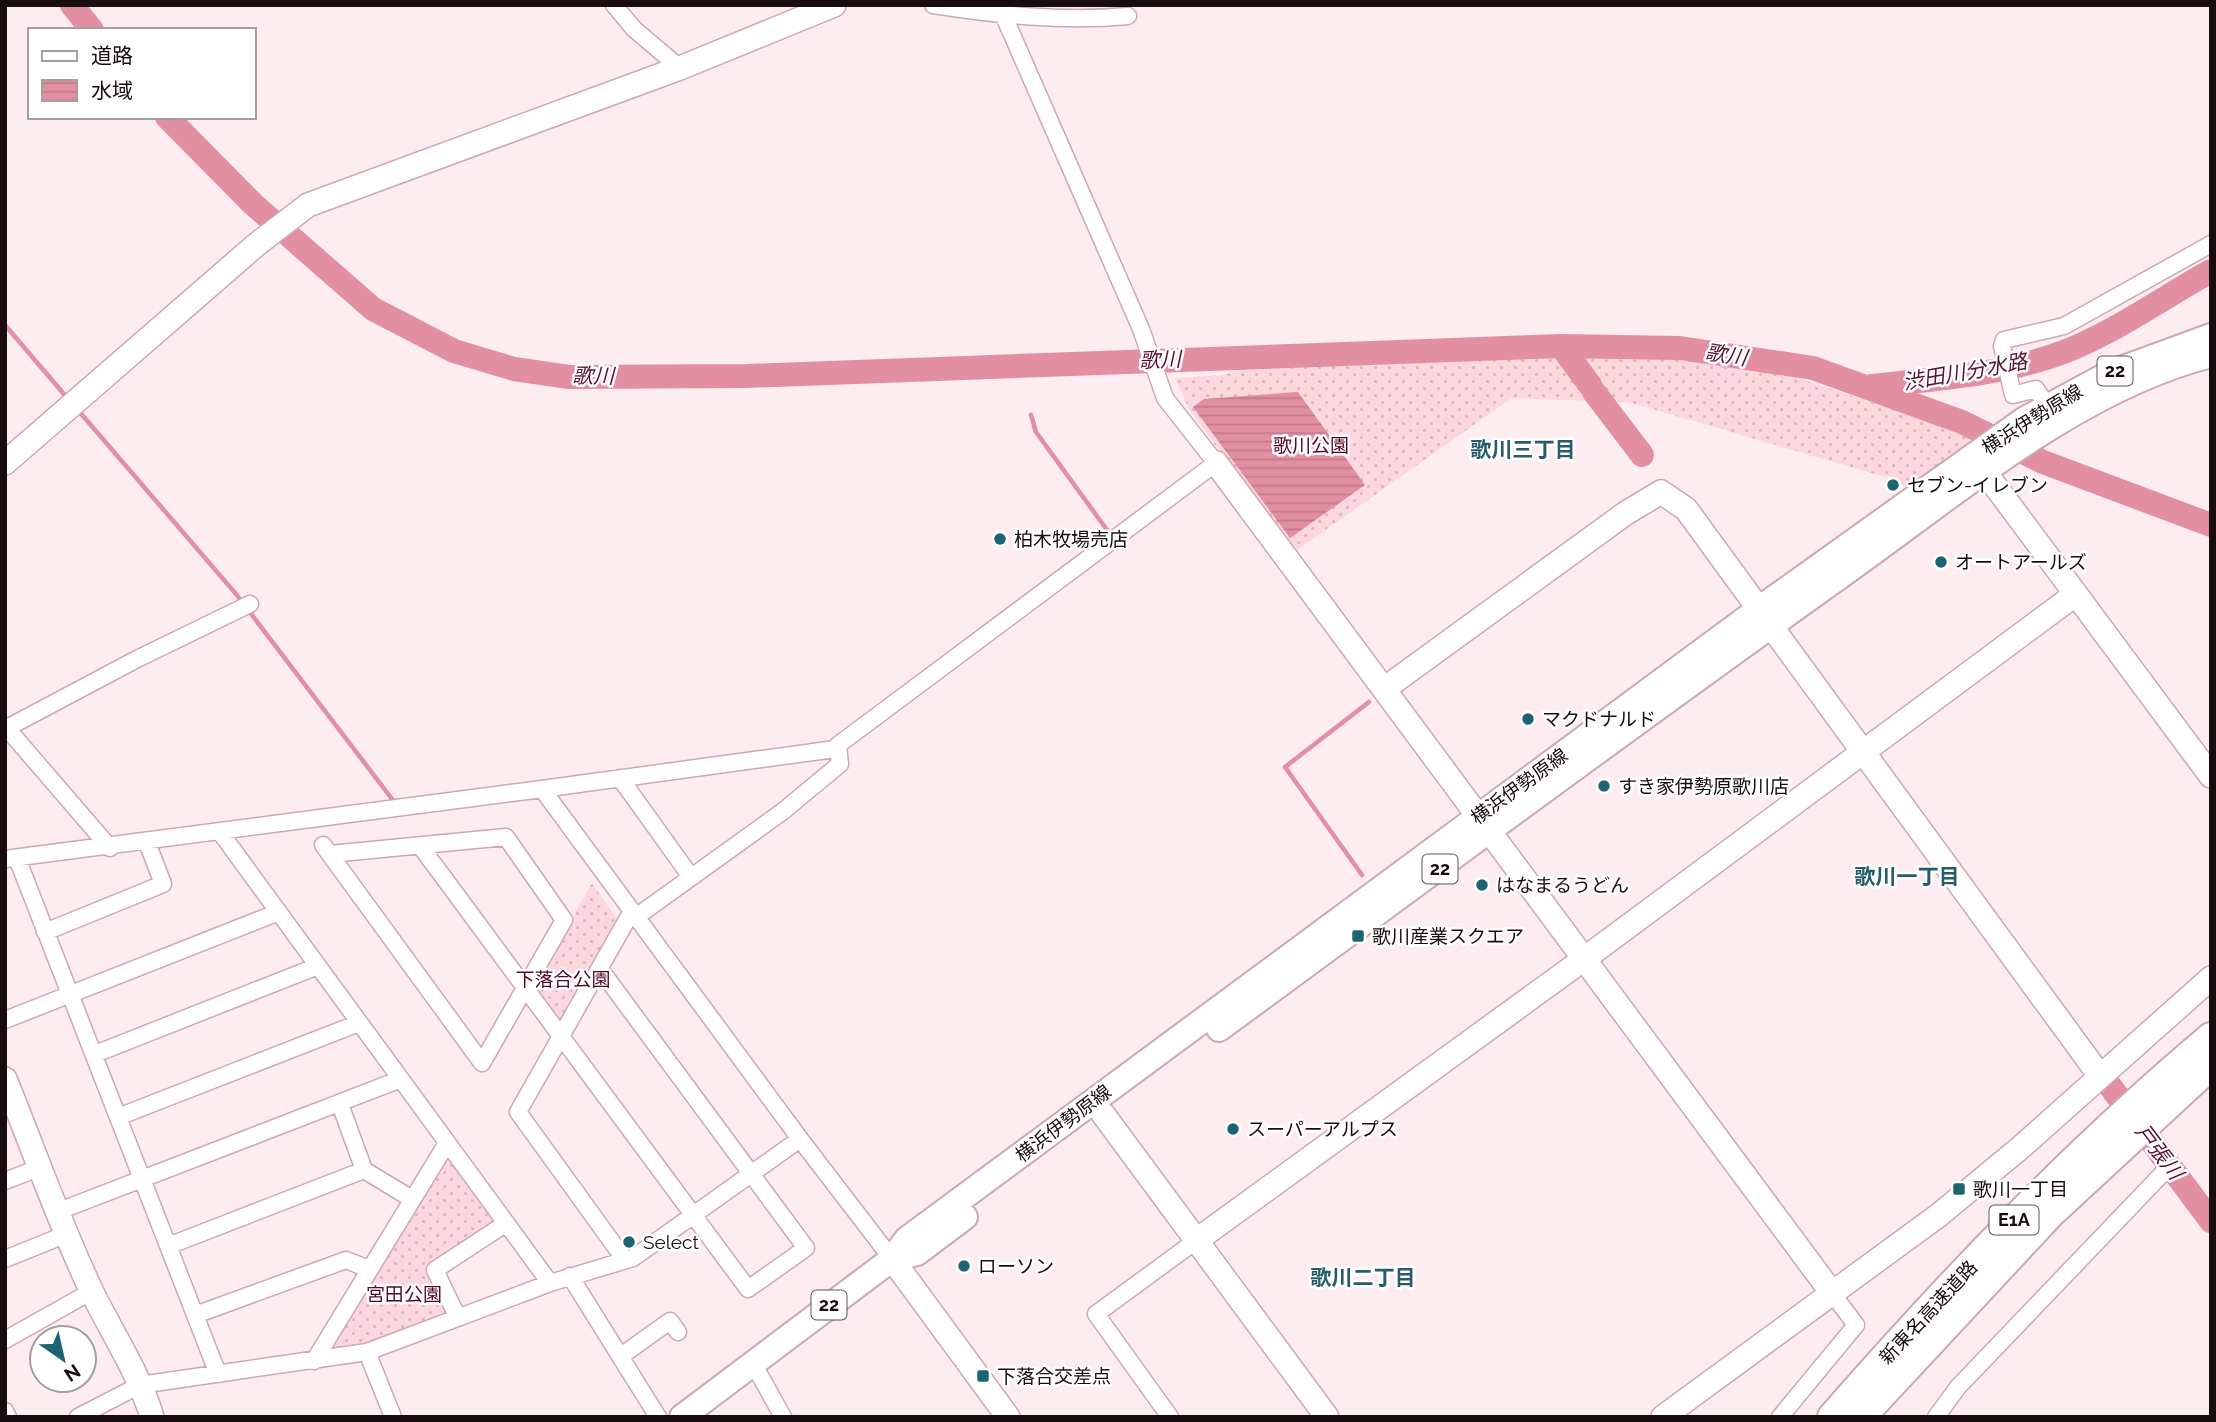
<svg xmlns="http://www.w3.org/2000/svg" width="2216" height="1422" viewBox="0 0 2216 1422" font-family="Raleway,'Noto Sans JP',sans-serif">
  <style>
    .grass { fill: url(#grass-dots) }
    .water { fill: url(#water-rules) }
    .lines { fill: none; stroke-linecap: round; stroke-linejoin: round }
    .stream { stroke: #e28fa2; stroke-width: 4.5 }
    .river { stroke: #e28fa2; stroke-width: 24 }
    .street-casing { stroke: #cda8af; stroke-width: 19 }
    .secondary-casing { stroke: #cda8af; stroke-width: 26 }
    .primary-casing { stroke: #cda8af; stroke-width: 28 }
    .highway-casing { stroke: #cda8af; stroke-width: 32 }
    .street { stroke: #fff; stroke-width: 16 }
    .secondary { stroke: #fff; stroke-width: 23 }
    .primary { stroke: #fff; stroke-width: 24 }
    .highway { stroke: #fff; stroke-width: 28 }
    .poi-dot { fill: #1d6473; stroke: #fff; stroke-width: 2.5 }
    .labels { text-anchor: middle; stroke-width: 5; stroke-linejoin: round; paint-order: stroke }
    .shield { fill: #fff; stroke: #5d5556; stroke-width: 2 }
    .shield-label { font-size: 18px; font-weight: bold; fill: #180c0e }
    .street-label { font-size: 19px; fill: #180c0e; stroke: #fff }
    .park-label { font-size: 19px; fill: #510623; stroke: #fff }
    .poi-label { font-size: 19px; fill: #180c0e; stroke: #fff; text-anchor: start }
    .water-label { font-size: 21px; font-style: italic; fill: #5c122c; stroke: #fff }
    .neighbourhood-label { font-size: 21px; font-weight: bold; fill: #275d69; stroke: #fff }
  </style>
  <defs>
    <pattern id="grass-dots" width="8" height="8" patternUnits="userSpaceOnUse" patternTransform="scale(1.75)"><rect width="8" height="8" fill="#fcd7de"/><path d="M2 2h.1M6 6h.1" fill="none" stroke="#d7b7bd" stroke-width="1.8" stroke-linecap="round"/></pattern>
    <pattern id="water-rules" width="6" height="5" patternUnits="userSpaceOnUse" patternTransform="scale(1.75)"><rect width="6" height="5" fill="#e28fa2"/><path d="M0 2.5h6" fill="none" stroke="#c17a8a"/></pattern>
  </defs>
  <rect width="100%" height="100%" fill="#fdedf0"/>
  <!-- grass -->
  <path class="grass" d="M1569,353L1678,354L1745,361L1976,436L1975,440L1910,489L1892,479L1628,402L1512,398L1293,553L1189,409L1175,378L1225,375L1232,371Z
    M592,883L619,922L562,1028L531,989Z
    M443,1157L452,1158L499,1221L432,1269L452,1315L368,1347L337,1353L332,1346Z"/>
  <!-- water -->
  <path class="water" d="M1298,392L1365,485L1290,538L1193,407L1204,399Z"/>
  <g class="lines">
    <!-- stream -->
    <path class="stream" d="M5,325L69,400
      M77,409L236,594L395,803
      M1031,415L1036,432L1107,530
      M1362,875L1285,767L1369,702"/>
    <!-- river -->
    <path class="river" d="M72,5L92,30
      M167,117L253,204L373,309L454,351L514,369L569,377L746,376L1561,346L1680,348L1813,368L1962,422L2043,462L2211,525
      M1561,346L1590,385
      M1872,386C1935,379 2001,375 2061,353C2114,333 2162,298 2211,271
      M1594,392L1642,455
      M2107,1082L2211,1221"/>
    <!-- street casing -->
    <g class="street-casing">
      <path id="street" d="M614,5L634,29L680,68
        M933,5C998,15 1063,22 1128,16
        M2047,406L2036,389L2013,395L2002,346L2004,340L2064,326L2211,244
        M5,726L110,848
        M5,729L137,659L250,604
        M620,778L691,877
        M542,789L835,749L838,745
        M220,832L550,1283
        M323,845L482,1063L564,920L506,837L330,854
        M421,847L748,1289L806,1248L600,969
        M17,858L218,1374
        M5,859L542,789L800,1139L892,1259
        M636,917L782,812L840,764L838,745L1216,463L1165,398L1141,329L999,5
        M45,932L163,884L147,842
        M5,1020L279,912
        M95,1054L318,966
        M340,1104L364,1170L412,1199
        M118,1117L359,1023
        M5,1181L41,1167
        M59,1211L401,1079
        M168,1246L364,1170
        M5,1259L67,1234
        M625,1260L518,1112L632,911
        M570,1276L658,1417
        M195,1315L346,1260L369,1269
        M458,1318L435,1270L505,1224
        M5,1340L92,1291
        M367,1352L393,1417
        M621,1356L670,1321L678,1332
        M314,1361L447,1143
        M753,1363L783,1417
        M5,1411L8,1417
        M78,1417L140,1385L367,1352L550,1283L633,1258L800,1139
        M1170,1417L1096,1314L1197,1240
        M1780,1417L1856,1325L1832,1293
        M1936,1417L1958,1387L2163,1173"/>
    </g>
    <!-- secondary casing -->
    <g class="secondary-casing">
      <path id="secondary" d="M1973,456L2211,776
        M5,463L256,245L308,205L680,68L834,5
        M1216,463L1832,1293
        M1771,626L2100,1076
        M1384,689L1626,513L1661,492L1686,509L1759,609
        M5,1079C34,1150 59,1223 92,1292C112,1333 139,1373 152,1417
        M1103,1114L1327,1417
        M1197,1240L1584,959L2076,594
        M892,1259L1008,1417
        M1663,1417L1939,1215L2020,1148L2211,978"/>
    </g>
    <!-- primary casing -->
    <g class="primary-casing">
      <path id="primary" d="M1219,1029C1425,878 1631,725 1839,577C1951,498 2078,388 2211,355
        M892,1259L917,1253L965,1217
        M682,1417L892,1259L907,1239L1759,609L2025,419L2110,373L2211,336"/>
    </g>
    <!-- highway casing -->
    <g class="highway-casing">
      <path id="highway" d="M1832,1417C1950,1282 2074,1152 2211,1037
        M1861,1417L2050,1214L2211,1065"/>
    </g>
    <!-- street -->
    <use href="#street" class="street"/>
    <!-- secondary -->
    <use href="#secondary" class="secondary"/>
    <!-- primary -->
    <use href="#primary" class="primary"/>
    <!-- highway -->
    <use href="#highway" class="highway"/>
  </g>
  <!-- markers -->
  <g class="poi-dot">
    <circle cx="1893" cy="485" r="7"/>
    <circle cx="1000" cy="539" r="7"/>
    <circle cx="1941" cy="562" r="7"/>
    <circle cx="1528" cy="719" r="7"/>
    <circle cx="1604" cy="786" r="7"/>
    <circle cx="1482" cy="885" r="7"/>
    <rect x="1351" y="929" width="14" height="14" rx="3.5"/>
    <circle cx="1233" cy="1129" r="7"/>
    <rect x="1952" y="1182" width="14" height="14" rx="3.5"/>
    <circle cx="629" cy="1242" r="7"/>
    <circle cx="964" cy="1266" r="7"/>
    <rect x="976" y="1369" width="14" height="14" rx="3.5"/>
  </g>
  <g class="labels">
    <!-- shield labels -->
    <g class="shield">
      <rect x="2097.5" y="356.5" width="35" height="29" rx="5"/>
      <rect x="1422.5" y="854.5" width="35" height="29" rx="5"/>
      <rect x="1989.5" y="1205.5" width="49" height="29" rx="5"/>
      <rect x="811.5" y="1290.5" width="35" height="29" rx="5"/>
    </g>
    <g class="shield-label">
      <text x="2115" y="377">22</text>
      <text x="1440" y="875">22</text>
      <text x="2014" y="1226">E1A</text>
      <text x="829" y="1311">22</text>
    </g>
    <!-- street labels -->
    <g class="street-label">
      <text transform="translate(2032 419) rotate(-32)" y="7">横浜伊勢原線</text>
      <text transform="translate(1519 786) rotate(-36)" y="7">横浜伊勢原線</text>
      <text transform="translate(1063 1123) rotate(-37)" y="7">横浜伊勢原線</text>
      <text transform="translate(1928 1312) rotate(-47)" y="7">新東名高速道路</text>
    </g>
    <!-- park labels -->
    <g class="park-label">
      <text x="1311" y="452">歌川公園</text>
      <text x="563" y="986">下落合公園</text>
      <text x="404" y="1301">宮田公園</text>
    </g>
    <!-- poi labels -->
    <g class="poi-label">
      <text x="1907" y="492">セブン-イレブン</text>
      <text x="1014" y="546">柏木牧場売店</text>
      <text x="1955" y="569">オートアールズ</text>
      <text x="1542" y="726">マクドナルド</text>
      <text x="1618" y="793">すき家伊勢原歌川店</text>
      <text x="1496" y="892">はなまるうどん</text>
      <text x="1372" y="943">歌川産業スクエア</text>
      <text x="1247" y="1136">スーパーアルプス</text>
      <text x="1973" y="1196">歌川一丁目</text>
      <text x="643" y="1249">Select</text>
      <text x="978" y="1273">ローソン</text>
      <text x="997" y="1383">下落合交差点</text>
    </g>
    <!-- water labels -->
    <g class="water-label">
      <text transform="translate(1726 355) rotate(9)" y="7">歌川</text>
      <text transform="translate(1160 360) rotate(-2)" y="7">歌川</text>
      <text transform="translate(1965 372) rotate(-10)" y="7">渋田川分水路</text>
      <text transform="translate(593 376) rotate(1)" y="7">歌川</text>
      <text transform="translate(2159 1152) rotate(53)" y="7">戸張川</text>
    </g>
    <!-- neighbourhood labels -->
    <g class="neighbourhood-label">
      <text x="1523" y="457">歌川三丁目</text>
      <text x="1907" y="884">歌川一丁目</text>
      <text x="1363" y="1285">歌川二丁目</text>
    </g>
  </g>
  <!-- border -->
  <rect width="2216" height="1422" fill="none" stroke="#180c0e" stroke-width="14"/>
  <!-- legend -->
  <rect x="28" y="28" width="228" height="91" fill="#ffffff" stroke="#a39e9f" stroke-width="2"/>
  <rect x="42" y="51" width="35" height="10" fill="#ffffff" stroke="#a39e9f" stroke-width="2"/>
  <text x="91" y="63" font-size="21" fill="#180c0e">道路</text>
  <rect x="42" y="80" width="35" height="21" fill="url(#water-rules)" stroke="#a39e9f" stroke-width="2"/>
  <text x="91" y="98" font-size="21" fill="#180c0e">水域</text>
  <!-- north arrow -->
  <g transform="translate(63 1359) rotate(146)"><circle r="33" fill="#ffffff" stroke="#a39e9f" stroke-width="2"/>
  <path d="M0-5L12 26L0 18L-12 26Z" fill="#1d6473"/>
  <text y="-10" font-size="19" font-weight="bold" text-anchor="middle" fill="#180c0e">N</text>
  </g>
</svg>
